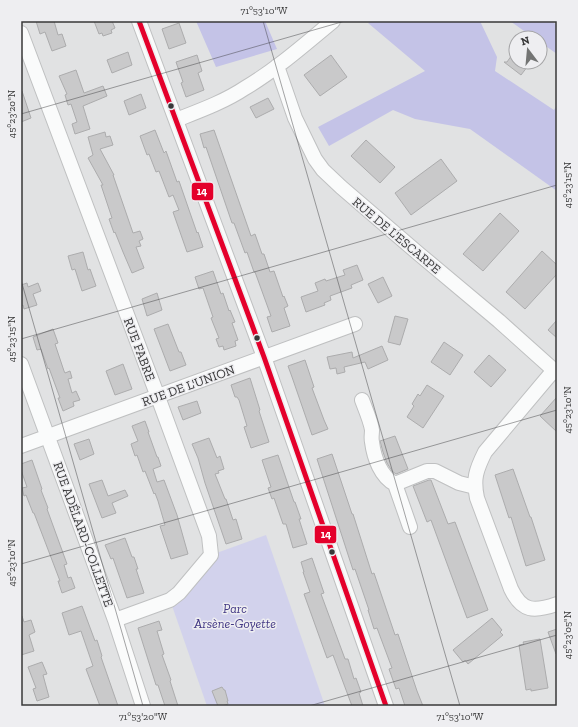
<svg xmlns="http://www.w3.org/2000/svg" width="578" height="727" viewBox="0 0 578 727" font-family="'Zilla Slab',serif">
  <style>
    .green { fill: #d2d2ec }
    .forest { fill: #c4c3e7 }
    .building { fill: #c9c9ca; stroke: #acacad }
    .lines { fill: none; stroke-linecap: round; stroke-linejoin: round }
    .minor-casing { stroke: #bfc0c1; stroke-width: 16 }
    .minor { stroke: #fafbfb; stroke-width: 14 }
    .bus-1-casing { stroke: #eeeef1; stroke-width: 8 }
    .bus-1 { stroke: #e4002b; stroke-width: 5 }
    .ticks { fill: none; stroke: #383839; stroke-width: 1; stroke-opacity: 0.45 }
    .bus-dot { fill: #383839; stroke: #eeeef1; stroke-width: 1.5 }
    .labels { text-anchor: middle; stroke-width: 3; stroke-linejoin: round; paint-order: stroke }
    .street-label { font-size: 13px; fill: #383839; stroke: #eeeef1 }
    .park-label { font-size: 13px; font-style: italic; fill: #433985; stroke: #eeeef1 }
    .line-badge { stroke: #eeeef1; stroke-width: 1.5 }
    .badge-label { font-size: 11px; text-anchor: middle; font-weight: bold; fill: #fff }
    .neatline { fill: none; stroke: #383839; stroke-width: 1.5 }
    .ticks-label { font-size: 10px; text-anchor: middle; fill: #383839 }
  </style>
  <rect width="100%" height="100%" fill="#e1e2e3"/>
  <!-- green -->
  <path class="green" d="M266,535L325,706H207L170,600L211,555Z"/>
  <!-- forest -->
  <path class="forest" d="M196,21H265L277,49L216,67Z
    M372,21H480L497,57L495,71L554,110L557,105V191L470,129L415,119L393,110L329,146L318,127L425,71L368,23Z
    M510,21H551L557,25V54L540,42V38H534Z"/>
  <!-- building -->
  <path class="building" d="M36,21H54L58,35L62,34L66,46L52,51L45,32L40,34Z
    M94,21H112L115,28L111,30L112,33L103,36L102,33L99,34Z
    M179,23L186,43L169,49L162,29Z
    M516,49V62H531L521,75L504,62H507Z
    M128,52L132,65L112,73L107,60Z
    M197,55L202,71L198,73L204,90L186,97L181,83L183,82L176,62Z
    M331,55L347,77L320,96L304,75Z
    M76,70L84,93L103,86L107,96L83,106L90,129L75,134L72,124L77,122L71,104L68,105L65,95L67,94L59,76Z
    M21,91H22L31,118L21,122Z
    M141,94L146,108L129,115L124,101Z
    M268,98L274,109L256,118L250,107Z
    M155,130L164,153L166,151L177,182L179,181L197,233L198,232L203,247L187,252L173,212L179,210L173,195L169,197L159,171L156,172L149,154L147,155L140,136Z
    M214,130L251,236L255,234L262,254H264L270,272L274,271L283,297L284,296L288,306L284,308L290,326L272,332L267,317L271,316L255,272H254L247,252L245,253L234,223H232L206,147L204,148L200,134Z
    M105,132L106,137L110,136L113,145L100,149L114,175H113L133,233L140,231L143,239L139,241L141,246L136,247L144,268L132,273L123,252L115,232L114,233L109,219L112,218L101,185H103L88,158L93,155L88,137Z
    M366,140L395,167L380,183L351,156Z
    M441,159L457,181L411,215L395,193Z
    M500,213L519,231L483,271L463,254Z
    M542,251L557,265V274L525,309L506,292Z
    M83,252L88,270L90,269L96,286L82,291L75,269L72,270L68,256Z
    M357,265L363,280L351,285L352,288L330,296L331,300L324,303L325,305L306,312L301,297L318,291L315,283L325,279L326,281L345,275L343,270Z
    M213,271L221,294L223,293L229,311L230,310L235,322L232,323L238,340L235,341L236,346L224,350L223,346L219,347L216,339L219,338L211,318L213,317L203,288L199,289L195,277Z
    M383,277L392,296L378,303L368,284Z
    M27,283L28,287L38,283L41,291L33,294L37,305L24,309L23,305L21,306V285Z
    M157,293L162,310L147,316L142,299Z
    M395,316L408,319L400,345L388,342Z
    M557,320V338L548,330Z
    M168,324L179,352H181L186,365L170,371L154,329Z
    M53,329L58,343L55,344L64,371L65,373L70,371L72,378L68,379L72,393L76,391L80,400L73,402L74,406L63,411L58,398H60L49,368L48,369L41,349L37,350L33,337Z
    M444,342L463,355L450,375L431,362Z
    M382,346L388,360L368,369L365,362L344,367L345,372L337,374L336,368L330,369L327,357L352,352L353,358Z
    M489,355L506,370L491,387L474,372Z
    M305,360L314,387L312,388L324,420L328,429L312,435L292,377L288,366Z
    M123,364L132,389L115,395L106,371Z
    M250,378L260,410L259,411L269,442L251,448L244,427L247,426L239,400L237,397H235L231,385Z
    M427,385L444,396L423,428L407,417L414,406L412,404L418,394L420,396Z
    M557,397V432L540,416Z
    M197,401L201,413L183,420L178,407Z
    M145,421L149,432H148L157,457H158L161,466L153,469L157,482L164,480L177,515L188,554L171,559L160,526L165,525L158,501L155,493L154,494L145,471L143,472L137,455L135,456L131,444L138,441L132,426Z
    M395,436L408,469L396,474L392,471L387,463L383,452L380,441Z
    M209,438L217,458L220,456L224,469L218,471L219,473L215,474L225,499H226L233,520L236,519L242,539L226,544L205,483L198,458L192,444Z
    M89,439L94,454L80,460L74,444Z
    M332,454L352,514H353L372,574L374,573L395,635L398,634L417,691L423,706H405L399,688L396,689L389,669L392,668L377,628L374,629L368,610H369L355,569L353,570L317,459Z
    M278,455L294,502H295L301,519H299L307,544L293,548L286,524H283L274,498L272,499L268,488L271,487L262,460Z
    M32,460L42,489L41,490L48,508L47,509L67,564L64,565L68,578L71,577L75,588L62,593L58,581H60L44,539L34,513H33L26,495L24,496L22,488L27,487L21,470V464Z
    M513,469L530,517H531L545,560L526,566L511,517L509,518L495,475Z
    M102,480L108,496L125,490L128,496L112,503L116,513L102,518L89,484Z
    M429,480H431L448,524L455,522L488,610L467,618L431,520L427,522L413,486Z
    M125,538L132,557H134L138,569H136L144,593L127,598L113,558L111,559L105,545Z
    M312,558L324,593L321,594L345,659H348L354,679L356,678L361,692L359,693L363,706H352L333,655L327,658L304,594L310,592L303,572H304L301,562Z
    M82,606L95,641L97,640L102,656L101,657L118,706H100L86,669L93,666L81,631L69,635L62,613Z
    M21,616H22L24,622L31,620L35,632L29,635L34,651L21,655Z
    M492,618L502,630L500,632L503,635L468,664L465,660L463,662L453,650Z
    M159,621L162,630L157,631L164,654L162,655L171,680L170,681L178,706H165L158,685H156L138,628Z
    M557,629V654H556L548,632Z
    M540,639L548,688L531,691V689L526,690L519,645L524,644L523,642Z
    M42,662L47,674L43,675L49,697L37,701L33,689L36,688L28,667Z
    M222,687L224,690H225L228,701H227L228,704L222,706H218L212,691Z"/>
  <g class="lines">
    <!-- minor casing -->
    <g class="minor-casing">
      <path id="minor" d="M139,21L264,357L386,706
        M21,33L158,397L209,536L211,555L179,593L170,600L115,620
        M277,66L295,118L315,159L323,170L341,187L419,254L499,321L557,373
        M176,120C199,111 224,102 245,88C277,69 305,44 333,21
        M21,364L115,620L143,706
        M554,370L485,452C476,470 473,479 477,498L511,589C522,612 534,612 557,604
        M362,400C365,408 371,422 372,430C372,434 371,438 372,442C374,458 381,477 395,484
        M21,446L355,324
        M410,527L395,484L427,471H435L459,483L475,487"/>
    </g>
    <!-- minor -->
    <use href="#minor" class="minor"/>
    <!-- bus-1 casing -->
    <g class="bus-1-casing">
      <path id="bus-1" d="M139,21L264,357L386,706"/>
    </g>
    <!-- bus-1 -->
    <use href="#bus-1" class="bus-1"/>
  </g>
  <!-- ticks -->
  <path class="ticks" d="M263,21L460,706M21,114L345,21M21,280L143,706M21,339L557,185M21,564L557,410M309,706L557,635"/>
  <!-- markers -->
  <g class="bus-dot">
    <circle cx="171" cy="106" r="3.5"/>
    <circle cx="257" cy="338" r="3.5"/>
    <circle cx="332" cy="552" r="3.5"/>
  </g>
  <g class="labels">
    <!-- street labels -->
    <g class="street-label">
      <text transform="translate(397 235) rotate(40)" y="5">RUE DE L'ESCARPE</text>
      <text transform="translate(140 349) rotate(69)" y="5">RUE FABRE</text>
      <text transform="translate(188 385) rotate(-20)" y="5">RUE DE L'UNION</text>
      <text transform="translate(84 534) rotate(70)" y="5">RUE ADÉLARD-COLLETTE</text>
    </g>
    <!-- park labels -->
    <g class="park-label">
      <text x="235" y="613">Parc<tspan x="235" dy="15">Arsène-Goyette</tspan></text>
    </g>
  </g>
  <g class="line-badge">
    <rect x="191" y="182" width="23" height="19" rx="4" fill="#e4002b"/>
    <rect x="314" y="525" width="23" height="19" rx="4" fill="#e4002b"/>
  </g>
  <g class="badge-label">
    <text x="202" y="195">14</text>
    <text x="326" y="538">14</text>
  </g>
  <!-- border -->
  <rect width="578" height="727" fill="none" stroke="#eeeef1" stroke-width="44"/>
  <!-- north arrow -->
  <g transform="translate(528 50) rotate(344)"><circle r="19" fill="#eeeef1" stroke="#a5a5a7"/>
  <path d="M0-3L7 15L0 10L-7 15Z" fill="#737474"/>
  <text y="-6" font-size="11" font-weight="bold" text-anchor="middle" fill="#383839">N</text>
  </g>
  <rect x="22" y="22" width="534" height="683" class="neatline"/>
  <g class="ticks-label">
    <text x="264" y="14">71°53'10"W</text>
    <text transform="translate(11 114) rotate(-90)" y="4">45°23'20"N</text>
    <text transform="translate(567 185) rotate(-90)" y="4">45°23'15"N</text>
    <text transform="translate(11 339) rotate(-90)" y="4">45°23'15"N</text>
    <text transform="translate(567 410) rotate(-90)" y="4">45°23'10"N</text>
    <text transform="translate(11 563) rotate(-90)" y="4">45°23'10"N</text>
    <text transform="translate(567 635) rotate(-90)" y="4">45°23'05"N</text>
    <text x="143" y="720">71°53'20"W</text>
    <text x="460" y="720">71°53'10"W</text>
  </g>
</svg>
